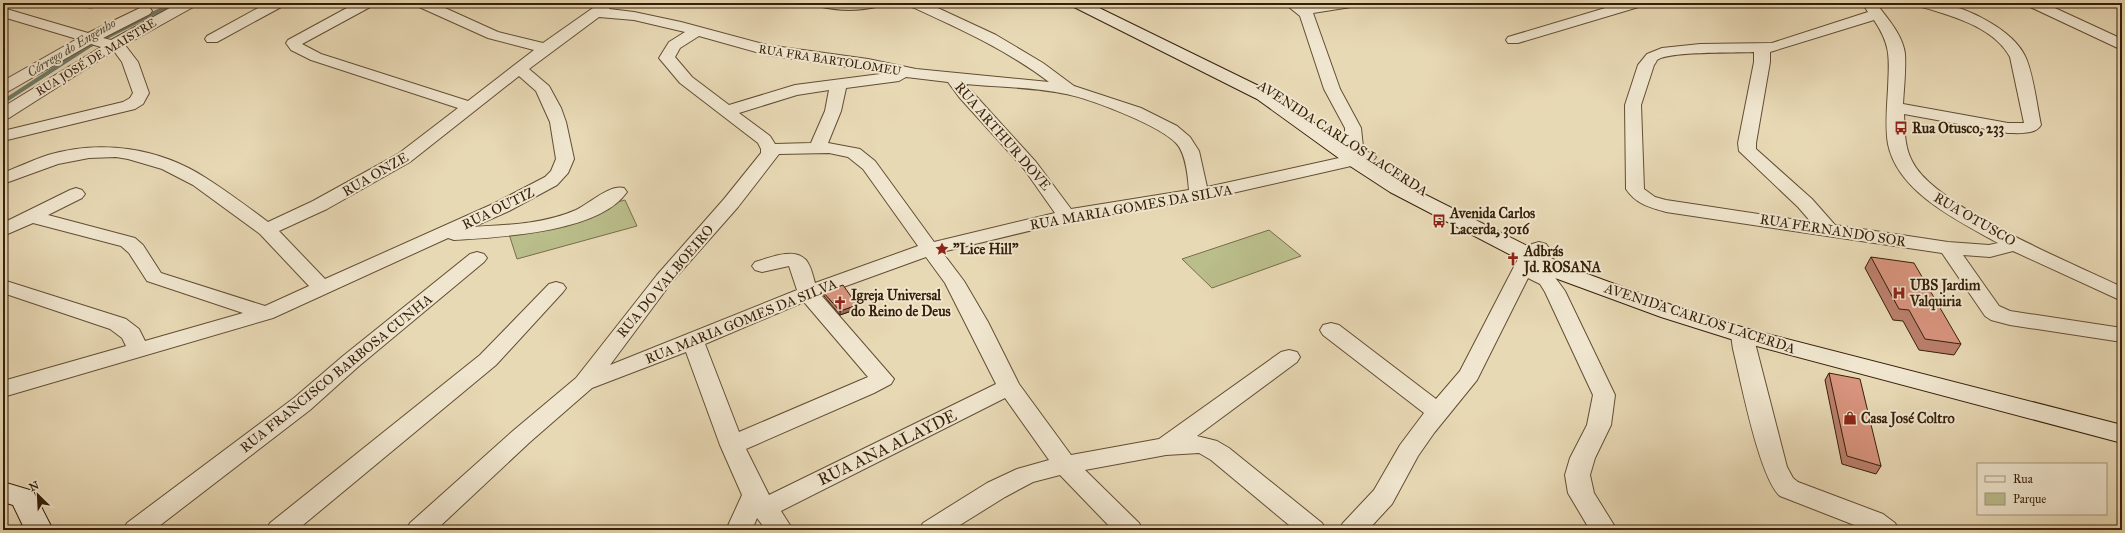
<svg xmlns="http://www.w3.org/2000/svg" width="2125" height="533" viewBox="0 0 2125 533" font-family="'IM FELL Great Primer',serif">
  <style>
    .green { fill: #babe8b; stroke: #786e4a }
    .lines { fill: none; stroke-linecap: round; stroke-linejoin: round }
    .stream { stroke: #707c6c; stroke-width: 4 }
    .street-casing { stroke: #624e33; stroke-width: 2 }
    .secondary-casing { stroke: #351f08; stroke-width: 2 }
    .street { fill: #f0e6cf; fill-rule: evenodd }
    .secondary { fill: #f0e6cf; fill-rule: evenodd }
    .wall { fill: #bb7f6c; stroke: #351f08 }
    .shaded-wall { fill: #986858; stroke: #351f08 }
    .building { fill: #d9947e; stroke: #351f08 }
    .labels { text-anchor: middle; stroke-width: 4; stroke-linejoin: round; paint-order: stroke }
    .far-street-label { font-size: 12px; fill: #351f08; stroke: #f0e6cf }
    .far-water-label { font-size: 13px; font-style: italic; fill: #524e3a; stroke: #f0e6cf }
    .poi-label { font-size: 14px; font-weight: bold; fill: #351f08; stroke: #f0e6cf; text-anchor: start }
    .street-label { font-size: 14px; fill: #351f08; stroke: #f0e6cf }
    .near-street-label { font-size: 17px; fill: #351f08; stroke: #f0e6cf }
  </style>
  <rect width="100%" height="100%" fill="#e8d9b5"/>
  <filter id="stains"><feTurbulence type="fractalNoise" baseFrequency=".005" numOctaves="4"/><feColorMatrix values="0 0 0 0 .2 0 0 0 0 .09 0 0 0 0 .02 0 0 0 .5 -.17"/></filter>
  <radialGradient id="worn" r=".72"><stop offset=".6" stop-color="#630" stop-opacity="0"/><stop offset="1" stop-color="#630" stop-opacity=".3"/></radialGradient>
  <!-- green -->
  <path class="green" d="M625,200L637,226L517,259L508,231Z
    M1269,230L1301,256L1212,288L1182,259Z"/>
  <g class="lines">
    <!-- stream -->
    <path class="stream" d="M3,102L89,46L174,3"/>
    <!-- street casing -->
    <g class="street-casing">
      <path id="street" d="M85,3H101C97,8 92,8 86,7Z
        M179,3H197L195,6L125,45L138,62L149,93L143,104L135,109L3,141V131L123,102L130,98L133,93L122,62L114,51L9,118L3,119V107L101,47L91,44L9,91L3,93V81L77,39L3,17V8L88,33L140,8H150L152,11L150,14L103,38L111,40Z
        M267,3H285L283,6L217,42H207L205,39L207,36Z
        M356,3H374L372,6L302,44L321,54L468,101L534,50L488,38L417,6L415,3H434L498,32L543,43L600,3H612L613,5L609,9L634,12L681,22L767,45L868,59L916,69L1049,82C1007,50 958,28 910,6L908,3H927L996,35L1043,63L1074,86L1141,108L1177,126L1190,137L1199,151L1207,187L1339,158L1335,154L1345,145V128L1324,89L1300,16L1284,3H1302L1306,5L1323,3H1358L1356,6L1351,7L1313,13L1340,89L1361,128L1363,147L1355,155L1367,152L1373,153L1376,157L1373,161L1228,194L1066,222L942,252L964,281L988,322L1019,384L1071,455L1159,439L1281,352L1289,350L1297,352L1300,357L1297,362L1197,436L1217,441L1229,448L1322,523L1326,530H1295L1211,460L1199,453L1166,455L1085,470L1139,523L1143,530H1113L1060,475L1033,482L1005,497L952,530H919L923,523L987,483L1017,469L1049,460L1005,398L781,511L793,530H766L757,518L752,530H726L742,495L720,445L686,352L592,388L530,442L436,530H406L410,523L514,430L576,378L657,275L724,199L761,153V149L758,143L680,83L659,58L669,42L685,32L634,20L599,17L529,69L549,86L561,108L566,122L574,159L568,173L557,185L509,211L473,227C507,225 544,224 576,210C590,203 610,184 624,188L627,192C599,233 499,237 454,240L448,238L273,318L3,397V381L126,346L122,338L110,329L3,293V280L126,319L139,329L145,341L243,313L147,281L129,253L121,246L33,223L3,236V223L70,190L76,188L82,190L85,194L82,198L48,215L135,238L143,245L161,273L265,306L309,286L260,234L193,185L162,169L128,159L116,157L89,158L58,164L3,184V173C18,167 33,160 48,155C101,139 160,148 206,178C228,192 248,207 268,222L313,201L398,154L458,108L311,60L291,50L286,43L288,40ZM699,36L767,55L888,73L795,85L729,105L692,77L675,57L680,48ZM519,76L536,91L550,122L556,159L551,171L545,177L495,203L325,279L279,231L327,209L410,162ZM906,77L948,82L959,97L1024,169L1055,213L934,242L875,161L860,149L828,143L841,111L846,88L899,81ZM965,84C996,87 1035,87 1066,94C1091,99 1159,125 1176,143C1186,153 1188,177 1189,190L1071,209L1036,162ZM829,90L825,111L811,143L775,144L770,136L739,113L797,95ZM829,153L848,157L863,169L918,246L815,283C813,276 811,266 806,260C794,247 769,258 755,262L752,266L755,270L762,272L789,266L797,290L610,365L671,283L738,207L779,154ZM926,257L945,283L996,384L769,495L746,449L874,393L891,384L894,379L821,295ZM804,302L868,377L739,432L705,344Z
        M816,3H882L880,6C860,11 838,11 818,6Z
        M1622,3H1644L1642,6L1518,43H1508L1506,40L1508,37Z
        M1862,3H1876C1887,18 1903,35 1905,54C1906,70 1904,87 1903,104L2008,123H2024L2010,57C1993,26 1951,16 1919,6L1917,3C1924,3 1932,2 1939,3C1967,7 2013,30 2025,56C2033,72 2037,106 2041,125C2035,135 2019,133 2008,133L1904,114C1905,130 1904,146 1912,161C1934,207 2074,264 2122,287V301L2013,251L1990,257L1963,255L1999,306L2010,311L2122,328V342L2010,325L1991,320L1985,316L1942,253L1666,212C1649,207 1636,204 1626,189L1625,105L1638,65L1647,54L1662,48L1700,44L1772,43L1868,12ZM1874,20C1892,47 1889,59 1888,89C1887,107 1885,127 1888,144C1898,193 1959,221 1998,243L1989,245L1948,242L1835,225L1812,199L1756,149V143L1770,62V52ZM1754,52V62L1738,143L1739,151L1798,207L1811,222L1666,200L1655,197L1644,189L1641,105L1654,65C1655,64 1656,62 1657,60C1669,51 1737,53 1754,52Z
        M2026,3H2044L2122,39V50L2028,6Z
        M1539,242L1546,244L1549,248L1534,266L1554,276L1565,291L1615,395L1611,425L1595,458L1590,475L1594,493L1617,530H1590L1568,493L1565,475L1570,458L1587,425L1593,395L1545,292L1540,284L1528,278L1477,380L1434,433L1418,456L1392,504L1368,530H1339L1343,523L1374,490L1400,445L1424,413L1323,335L1320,330L1323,325L1331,323L1339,325L1436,399L1460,371L1519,257L1532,244Z
        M477,252L484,254L487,258L484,262L359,366L310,410L154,530H123L127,523L294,398L343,356L470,254Z
        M556,282L563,284L566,288L563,292L496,365L297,530H266L270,523L480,355L549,284Z
        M1742,328L1750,330L1753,335L1787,467L1793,478L1798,482L1883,514L1895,523L1899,530H1867L1780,496C1759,477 1741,381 1733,349L1731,335L1734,330Z"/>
    </g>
    <!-- secondary casing -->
    <g class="secondary-casing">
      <path id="secondary" d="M1069,3H1089L1269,91L1361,156L1404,184L1571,268L1677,307L1748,329L2122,425V443L1734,340L1661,317L1555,278L1390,192L1347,164L1257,99L1072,6Z
        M3,482L33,491L53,530H25L13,505L3,502Z"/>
    </g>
    <!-- street -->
    <use href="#street" class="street"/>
    <!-- secondary -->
    <use href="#secondary" class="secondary"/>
  </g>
  <!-- wall -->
  <path class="wall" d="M1871,257L1961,344L1954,355L1919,350L1903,321L1893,320L1865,268Z
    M823,292L857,305V309L840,315L824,296Z
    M1829,373L1881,466L1876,474L1842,464L1825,380Z"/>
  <!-- shaded-wall -->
  <path class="shaded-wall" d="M857,305V309L840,315V311Z"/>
  <!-- building -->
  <path class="building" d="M1871,257L1914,263L1961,344L1925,339L1909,310L1899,309Z
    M843,285L857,305L840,311L823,292Z
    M1829,373L1860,379L1881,466L1847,456Z"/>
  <!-- icons -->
  <defs>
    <g id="bus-bare" transform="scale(1.08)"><path d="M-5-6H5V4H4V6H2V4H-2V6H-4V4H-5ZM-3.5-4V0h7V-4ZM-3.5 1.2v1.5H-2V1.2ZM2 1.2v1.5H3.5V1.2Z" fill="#8f2418" stroke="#f0e6cf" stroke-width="2.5" paint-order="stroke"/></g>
    <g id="sight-bare" transform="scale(1.08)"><path d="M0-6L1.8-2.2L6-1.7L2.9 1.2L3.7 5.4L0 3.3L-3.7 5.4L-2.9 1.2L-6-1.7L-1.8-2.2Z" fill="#8f2418" stroke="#f0e6cf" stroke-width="2.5" paint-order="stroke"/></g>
    <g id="church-bare" transform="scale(1.08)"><path d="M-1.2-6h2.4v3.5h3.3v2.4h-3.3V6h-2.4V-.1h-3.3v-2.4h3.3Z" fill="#8f2418" stroke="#f0e6cf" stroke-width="2.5" paint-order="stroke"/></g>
    <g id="hospital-bare" transform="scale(1.08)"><path d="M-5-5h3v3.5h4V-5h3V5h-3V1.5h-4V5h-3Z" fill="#8f2418" stroke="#f0e6cf" stroke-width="2.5" paint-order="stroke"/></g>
    <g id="shop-bare" transform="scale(1.08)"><path d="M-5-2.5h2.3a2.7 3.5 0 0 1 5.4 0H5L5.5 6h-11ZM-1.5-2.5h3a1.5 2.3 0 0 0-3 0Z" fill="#8f2418" stroke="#f0e6cf" stroke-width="2.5" paint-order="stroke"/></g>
  </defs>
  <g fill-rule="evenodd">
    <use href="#bus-bare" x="1901" y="128"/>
    <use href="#bus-bare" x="1439" y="221"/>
    <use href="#sight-bare" x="942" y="249"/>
    <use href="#church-bare" x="1513" y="259"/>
    <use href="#hospital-bare" x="1899" y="293"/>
    <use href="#church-bare" x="840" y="303"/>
    <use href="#shop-bare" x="1850" y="418"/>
  </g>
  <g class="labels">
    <!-- far-street labels -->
    <g class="far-street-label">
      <text transform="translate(96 57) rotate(-31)" y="4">RUA JOSÉ DE MAISTRE</text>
      <text transform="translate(830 60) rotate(9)" y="4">RUA FRA BARTOLOMEU</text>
    </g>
    <!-- far-water labels -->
    <g class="far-water-label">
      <text transform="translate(71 47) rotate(-31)" y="5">Córrego do Engenho</text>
    </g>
    <!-- poi labels -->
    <g class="poi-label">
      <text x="1912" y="133">Rua Otusco, 233</text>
      <text x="1450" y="218">Avenida Carlos<tspan x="1450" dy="16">Lacerda, 3016</tspan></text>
      <text x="953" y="254">"Lice Hill"</text>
      <text x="1524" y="256">Adbrás<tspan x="1524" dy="16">Jd. ROSANA</tspan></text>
      <text x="1910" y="290">UBS Jardim<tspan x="1910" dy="16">Valquiria</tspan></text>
      <text x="851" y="300">Igreja Universal<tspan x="851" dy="16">do Reino de Deus</tspan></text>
      <text x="1861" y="423">Casa José Coltro</text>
    </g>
    <!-- street labels -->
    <g class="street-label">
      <text transform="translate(1003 136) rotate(49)" y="5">RUA ARTHUR DOVE</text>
      <text transform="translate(1343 138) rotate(33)" y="5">AVENIDA CARLOS LACERDA</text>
      <text transform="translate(375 174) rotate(-30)" y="5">RUA ONZE</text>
      <text transform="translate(1131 207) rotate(-10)" y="5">RUA MARIA GOMES DA SILVA</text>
      <text transform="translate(498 208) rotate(-26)" y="5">RUA OUTIZ</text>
      <text transform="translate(1975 219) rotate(30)" y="5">RUA OTUSCO</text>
      <text transform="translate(1833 230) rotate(9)" y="5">RUA FERNANDO SOR</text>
      <text transform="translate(665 281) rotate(-50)" y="5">RUA DO VALBOEIRO</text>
      <text transform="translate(1700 318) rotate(18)" y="5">AVENIDA CARLOS LACERDA</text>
      <text transform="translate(741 321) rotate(-22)" y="5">RUA MARIA GOMES DA SILVA</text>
      <text transform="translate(336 373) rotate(-39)" y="5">RUA FRANCISCO BARBOSA CUNHA</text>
    </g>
    <!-- near-street labels -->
    <g class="near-street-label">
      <text transform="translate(887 447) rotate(-26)" y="6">RUA ANA ALAYDE</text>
    </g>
  </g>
  <!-- margin -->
  <rect width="2125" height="533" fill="none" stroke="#e8d9b5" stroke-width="16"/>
  <rect x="4" y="4" width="2117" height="525" fill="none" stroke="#351f08" stroke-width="2"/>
  <rect x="8" y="8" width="2109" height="517" fill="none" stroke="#351f08"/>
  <!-- legend -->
  <rect x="1977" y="463" width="130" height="52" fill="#f0e6cf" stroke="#a5967f"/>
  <rect x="1985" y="476" width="20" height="6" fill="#f0e6cf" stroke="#a5967f"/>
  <text x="2013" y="483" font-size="12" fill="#351f08">Rua</text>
  <rect x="1985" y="493" width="20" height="12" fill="#babe8b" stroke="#a5967f"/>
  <text x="2013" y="503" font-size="12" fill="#351f08">Parque</text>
  <!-- north arrow -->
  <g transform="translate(38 495) rotate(336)" stroke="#f0e6cf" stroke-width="3" paint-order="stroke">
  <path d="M0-3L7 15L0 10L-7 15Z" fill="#351f08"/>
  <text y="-6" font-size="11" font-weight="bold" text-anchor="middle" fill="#351f08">N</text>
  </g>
  <rect width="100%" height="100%" filter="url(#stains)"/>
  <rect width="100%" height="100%" fill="url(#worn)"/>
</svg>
